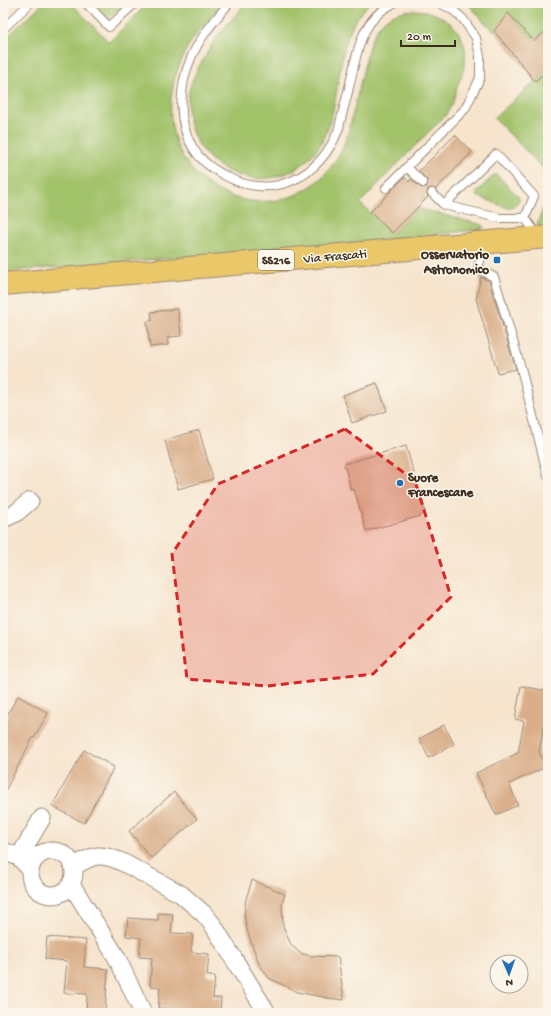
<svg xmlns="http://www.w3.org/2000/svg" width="551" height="1016" viewBox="0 0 551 1016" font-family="'Gochi Hand',sans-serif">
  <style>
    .green { fill: #a2c26b; stroke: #6e7644 }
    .building { fill: #d9ae88 }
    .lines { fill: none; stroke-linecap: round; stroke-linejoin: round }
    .service-casing { stroke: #988776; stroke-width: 10 }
    .minor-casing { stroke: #988776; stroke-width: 19 }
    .primary-casing { stroke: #988776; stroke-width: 24 }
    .service { stroke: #fff; stroke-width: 8 }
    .minor { stroke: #fff; stroke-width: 17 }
    .primary { stroke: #eac769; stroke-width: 22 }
    .marked { fill: #d62828; fill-opacity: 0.2; stroke: #d62828; stroke-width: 3; stroke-dasharray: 8 5; stroke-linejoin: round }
    .poi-dot { fill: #1f6fb2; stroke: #fbf7ec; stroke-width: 1.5 }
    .labels { text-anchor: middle; stroke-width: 3; stroke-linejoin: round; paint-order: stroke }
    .shield { fill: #fbf7ec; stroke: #75685c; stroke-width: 1 }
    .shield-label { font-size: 12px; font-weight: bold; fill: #3b2a1e }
    .poi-label { font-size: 13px; font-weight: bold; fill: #3b2a1e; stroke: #fbf7ec; text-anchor: end }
    .street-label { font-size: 13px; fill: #3b2a1e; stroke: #fbf7ec }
  </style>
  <rect width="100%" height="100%" fill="#fbf7ec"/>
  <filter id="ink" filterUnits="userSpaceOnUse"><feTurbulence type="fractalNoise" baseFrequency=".025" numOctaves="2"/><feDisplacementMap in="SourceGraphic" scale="8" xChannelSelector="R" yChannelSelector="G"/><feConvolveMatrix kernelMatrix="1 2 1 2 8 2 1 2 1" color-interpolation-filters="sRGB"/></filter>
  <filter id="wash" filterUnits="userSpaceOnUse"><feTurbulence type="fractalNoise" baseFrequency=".012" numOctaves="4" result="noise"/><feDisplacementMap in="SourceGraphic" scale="16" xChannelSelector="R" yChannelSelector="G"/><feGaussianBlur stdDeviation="0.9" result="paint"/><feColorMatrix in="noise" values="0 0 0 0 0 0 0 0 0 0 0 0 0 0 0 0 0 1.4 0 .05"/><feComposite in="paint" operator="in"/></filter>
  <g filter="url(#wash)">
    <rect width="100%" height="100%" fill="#f6e4cd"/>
    <!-- green -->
    <path class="green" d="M43,3H71L109,42L148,3H223C209,19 193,35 184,54C120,193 304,262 348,134L369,46C373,35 378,25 387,18C415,0 459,14 465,49C467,62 462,75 457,87C455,95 453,104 449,110C444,119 431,129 424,137C402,159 381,181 360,203L392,233L417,208L483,225V229L399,239L3,272V48L7,44L4,40Z
      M103,3H126L108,19L98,8Z
      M246,3H370C323,42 354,129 300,166C246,203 176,154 189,91C191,81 196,72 201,63C206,56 210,47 215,40C224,27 236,15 246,3Z
      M467,3H548V30L534,41L509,13L494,31C484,23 476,12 467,3Z
      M548,70V173L494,118Z
      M494,175H497L519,197V201L512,208H508L477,196V192Z
      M548,197V232H542L537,224Z"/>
    <g id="blocks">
      <!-- building -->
      <path class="building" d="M508,13L534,41L548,29V70L535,81L494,31Z
        M455,135L472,152L436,189L431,188L428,189L427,194L428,197L392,233L370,212L405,177L409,182L411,179L421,188L427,187L428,181L419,171Z
        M481,277L489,281L516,369L498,373L476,299Z
        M178,309L181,336L168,337V345L150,347L147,321H152L151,312Z
        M377,383L387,411L352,423L343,395Z
        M199,430L213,479L178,489L165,440Z
        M406,446L425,511L421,516L366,531L354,489L351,490L344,464Z
        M521,686L548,691V707L539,752L546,767L509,784L518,805L496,815L476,773L518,753L524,721L515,719Z
        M18,696L48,713L34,738L33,737L3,795V722Z
        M444,725L454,744L429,758L419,739Z
        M84,750L114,767L84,823L52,806Z
        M174,792L197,819L151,858L129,831Z
        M252,880L285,894L282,904L283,926L291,945L300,953L311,956L338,957L344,1000L328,998L297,992L269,978L259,964L248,933L244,915L246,899Z
        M158,913L173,914L171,933L193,934L191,952L209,954L207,976H215L213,998H221L220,1013H169L170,1009L158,1008L160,987L150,986L152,958L139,957L141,938L126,936L128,918L158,920Z
        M47,937L86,940L84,967L108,969L105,1013H86L87,994L64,993L67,961L45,959Z"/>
    </g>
  </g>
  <g filter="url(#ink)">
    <use href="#blocks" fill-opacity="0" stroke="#988776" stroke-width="1"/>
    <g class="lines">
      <!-- service casing -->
      <g class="service-casing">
        <path id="service" d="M86,3L109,27L135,3
          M229,3C215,20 200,37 191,58C179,86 177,122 193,148C200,160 211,168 222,174C271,203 321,178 339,128C342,113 347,98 350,83C358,50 360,20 394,3
          M3,29L30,3
          M407,167L423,183
          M386,188L465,109L480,78V56L476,38L463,19L454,11L440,3
          M432,193L444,205
          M525,218H499L444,205L496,154L534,196L525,218L537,235
          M484,243L478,269L494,277L521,368L548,476"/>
      </g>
      <!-- minor casing -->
      <g class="minor-casing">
        <path id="minor" d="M3,519L16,513L30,501
          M3,851L19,857L26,865
          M30 873a22 22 0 1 1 44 0a22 22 0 1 1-44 0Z
          M19,857L42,818
          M73,867C94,854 101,852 124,863L181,894L204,914L213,925L267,1013
          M71,884L117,958L143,1013"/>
      </g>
      <!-- primary casing -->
      <g class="primary-casing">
        <path id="primary" d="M3,284L548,237"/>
      </g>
      <!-- service -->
      <use href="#service" class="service"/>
      <!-- minor -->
      <use href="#minor" class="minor"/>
      <!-- primary -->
      <use href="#primary" class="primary"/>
    </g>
  </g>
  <!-- marked area -->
  <path class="marked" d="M345,429L415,481L451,597L373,674L267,686L187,679L172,554L218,484Z"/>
  <!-- markers -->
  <g class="poi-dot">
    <rect x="493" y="256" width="8" height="8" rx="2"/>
    <circle cx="400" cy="483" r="4"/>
  </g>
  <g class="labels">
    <!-- shield labels -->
    <rect class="shield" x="258" y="250" width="36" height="20" rx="3"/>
    <g class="shield-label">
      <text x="276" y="264">SS216</text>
    </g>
    <!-- poi labels -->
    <g class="poi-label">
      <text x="489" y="258">Osservatorio<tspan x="489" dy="15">Astronomico</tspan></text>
      <text x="408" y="481" text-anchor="start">Suore<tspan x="408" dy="15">Francescane</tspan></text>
    </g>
    <!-- street labels -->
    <g class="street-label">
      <text transform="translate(335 255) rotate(-5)" y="5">Via Frascati</text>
    </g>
  </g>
  <!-- margin -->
  <rect width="551" height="1016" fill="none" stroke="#fbf7ec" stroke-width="16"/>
  <!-- north arrow -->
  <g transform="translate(509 974) rotate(178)"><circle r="19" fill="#fbf7ec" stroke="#aea59a"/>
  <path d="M0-3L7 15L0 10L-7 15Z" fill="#1f6fb2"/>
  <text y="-6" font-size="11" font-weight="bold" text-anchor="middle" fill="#3b2a1e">N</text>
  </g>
  <!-- scale -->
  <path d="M401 40v6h54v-6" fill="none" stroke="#3b2a1e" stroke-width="2"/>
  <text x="407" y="40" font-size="12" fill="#3b2a1e" stroke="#fbf7ec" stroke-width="3" paint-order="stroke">20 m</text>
</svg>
